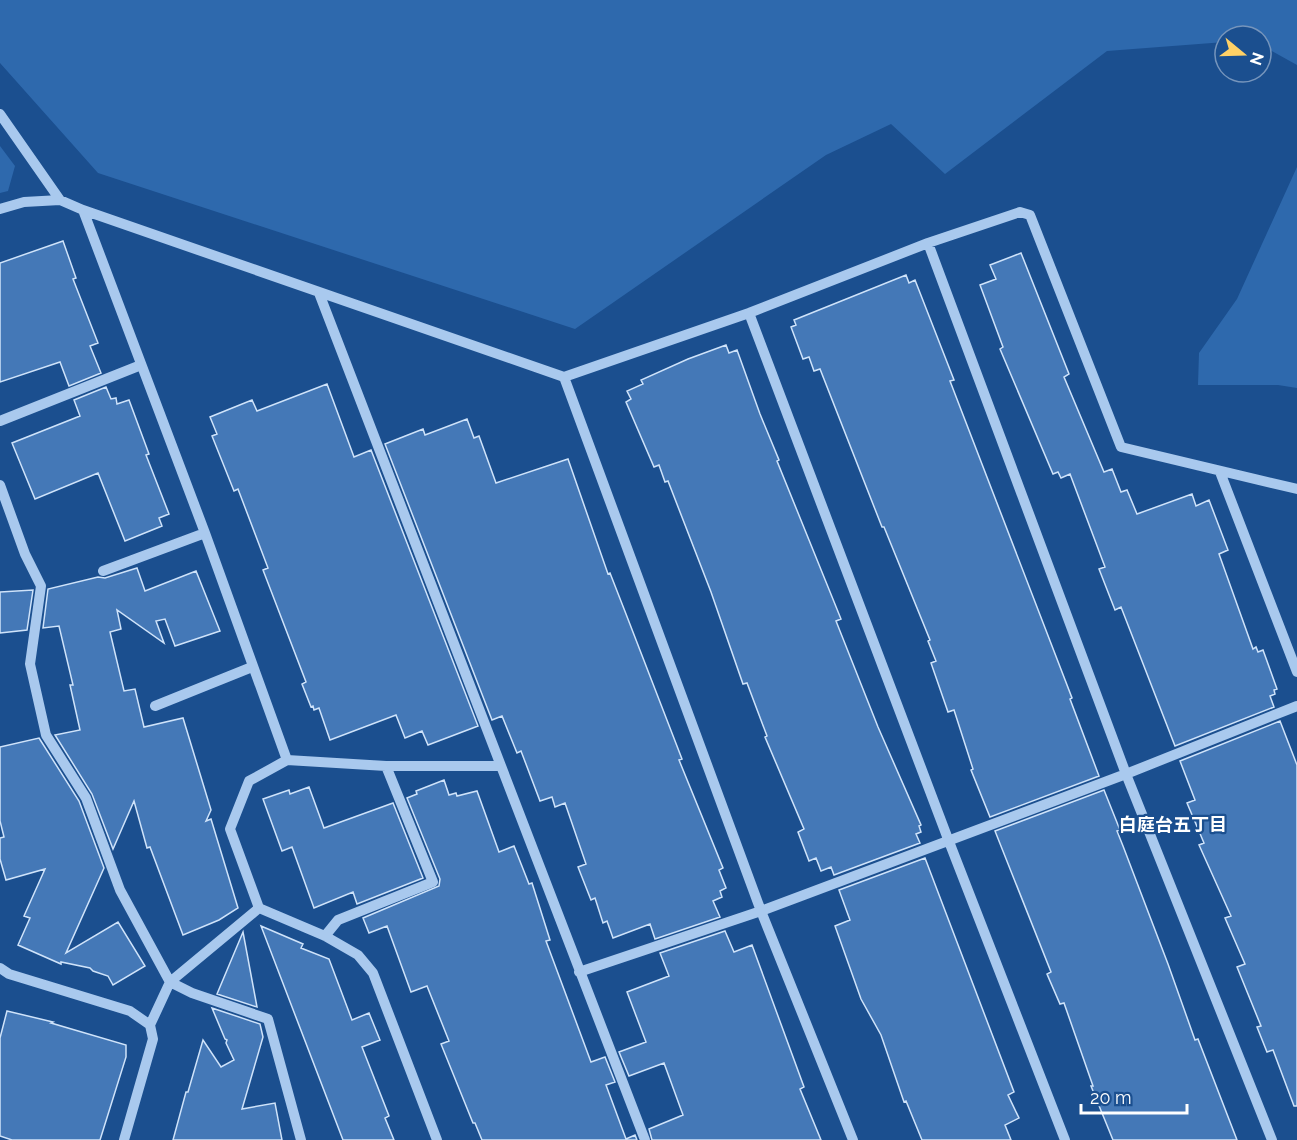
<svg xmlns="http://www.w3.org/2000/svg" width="1297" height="1140" viewBox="0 0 1297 1140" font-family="Raleway,'Noto Sans JP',sans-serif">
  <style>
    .green { fill: #2e69ad }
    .building { fill: #4478b7; stroke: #cfe3fa; stroke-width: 1.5 }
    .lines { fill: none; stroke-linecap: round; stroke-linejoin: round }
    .minor { stroke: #a9c9ee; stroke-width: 10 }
    .labels { text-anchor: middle; stroke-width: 4.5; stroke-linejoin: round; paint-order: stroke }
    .neighbourhood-label { font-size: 18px; font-weight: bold; fill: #fff; stroke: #1b4f8f }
  </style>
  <rect width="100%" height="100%" fill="#1b4f8f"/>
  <!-- green -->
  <path class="green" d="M0,0H1297V65L1261,45V36H1225V42L1107,51L945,174L891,124L826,155L575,329L98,173L0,63Z
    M0,146L15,166L8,191L0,193Z
    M1297,167V388L1278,385H1198L1199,353L1237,299Z"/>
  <!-- building -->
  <path class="building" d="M63,241L76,278L73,279L98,343L90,346L101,373L69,386L60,362L0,382V263Z
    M1021,253L1069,374L1064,377L1104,472L1112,469L1121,492L1127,490L1137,514L1192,494L1196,506L1209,500L1228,550L1219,554L1253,649L1256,647L1258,652L1263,650L1277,689L1274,690L1275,694L1270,696L1274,707L1175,746L1121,607L1115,610L1099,569L1105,567L1070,474L1061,478L1058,472L1053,474L1000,349L1003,347L980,285L996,279L990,265Z
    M906,275L909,283L915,280L954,380L950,381L1072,698L1070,699L1099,776L990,817L971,770L973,769L954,710L948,712L931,663L936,661L928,641L930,640L884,527H882L820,369L814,371L809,357L803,359L791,327L796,325L794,320Z
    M726,345L729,353L737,350L760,414L779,460L777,461L841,619L836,621L878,727L921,825L919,826L921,832L916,834L920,843L834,875L831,867L821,871L816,858L809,861L798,832L804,829L765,737L767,736L747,683L743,684L711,592L668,481L665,482L659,465L654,467L626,402L631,399L627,391L643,384L641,380L688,359Z
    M327,384L354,457L371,450L478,726L428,745L422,731L405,738L396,715L330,740L319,708L314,710L313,706L311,707L302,684L306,682L263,570L268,568L238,489L234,491L212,436L217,434L210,417L252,400L257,411Z
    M106,387L111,399L116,398L117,404L129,400L149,454L146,455L169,514L159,518L162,526L125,541L98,473L35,499L12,443L80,416L74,400Z
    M467,419L474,438L479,436L496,483L568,459L608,574L610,573L626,614L682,759L679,760L723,868L719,870L726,888L720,891L722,897L713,901L720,917L655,939L650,924L613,938L607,921L603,923L595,898L591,900L578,867L586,864L565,803L555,807L552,797L540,801L521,751L517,753L502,716L492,720L385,444L423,429L425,435Z
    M137,568L145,591L196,571L220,631L175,646L165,619L156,621L164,643L117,610L121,629L110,632L124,691L135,689L144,727L183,718L211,810L206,821L211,819L238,908L219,920L183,935L150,847L147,848L134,801L113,849L92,794L55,735L80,730L70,685H73L59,626L43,628L48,589L98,577L105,578Z
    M33,590L27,630L0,633V592Z
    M1280,721L1297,765V1106H1294L1273,1050L1267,1052L1257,1027L1261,1026L1237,967L1245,964L1225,918L1231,916L1199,845L1204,843L1187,803L1195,800L1180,761Z
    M39,738L79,801L104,868L66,953L118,922L145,966L113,985L108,976L93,971L90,968L61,962V964L18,945L30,918L24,916L45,869L6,880L0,859V838L4,837L0,821V747Z
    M444,780L449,795L456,793L457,796L477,791L499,852L514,846L529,884L532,883L550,940L546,941L591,1062L605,1057L615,1082L606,1085L626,1139L635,1135L637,1140H482L475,1123H473L441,1044L449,1041L427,986L411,992L387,926L369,933L363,918L439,886L440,879L407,798L417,794L416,791Z
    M309,787L324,828L393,803L423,878L357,904L353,892L314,908L292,847L282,851L263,799L289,790L290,794Z
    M1104,790L1120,830L1117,831L1123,846L1168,964L1195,1040L1198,1039L1237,1140H1113L1091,1086H1093L1064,1003L1060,1004L1047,974L1051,972L995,831Z
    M925,858L1014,1092L1008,1095L1019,1118L1005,1125L1011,1140H922L906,1101L904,1102L881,1035L861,999L835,926L850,920L839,890Z
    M261,926L303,944L301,948L329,959L352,1020L369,1013L380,1040L362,1047L389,1116L385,1118L394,1140H343Z
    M725,931L734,952L752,945L804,1087L800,1089L821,1140H652L649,1129L683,1115L664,1063L629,1076L619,1052L646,1042L627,992L669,976L660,953Z
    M243,932L257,1007L217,994Z
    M212,1008L260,1024L263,1037L242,1109L275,1103L282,1140H173L186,1092H188L203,1040L221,1067L234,1060L226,1043L227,1040L225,1039Z
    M7,1011L53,1022L51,1023L126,1045V1057L100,1140H12L0,1136V1038Z"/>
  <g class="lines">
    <!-- minor -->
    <path class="minor" d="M0,114L60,200
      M0,209L24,202L60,200L83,210L564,377L749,313L928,243L1020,212L1030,215L1121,447L1297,489
      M83,210L205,533L287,760L386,766H501
      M928,243L1126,774L1272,1140
      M319,293L645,1140
      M749,313L948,839L1065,1140
      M564,377L761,911L853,1140
      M0,421L141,365
      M1220,472L1297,672
      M0,485L25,554L41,586L30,664L46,735L86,798L120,890L170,982L192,993L268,1019L301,1140
      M103,571L205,533
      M155,706L252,667
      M259,908L230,829L249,781L287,760
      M325,936L338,920L433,882L386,766
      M0,968L9,974L130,1011L150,1025L153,1039L124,1140
      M579,972L761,911L1126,774L1297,706
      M150,1025L170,982L259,908L325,936L358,955L373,973L437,1140"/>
  </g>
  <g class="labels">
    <!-- neighbourhood labels -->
    <g class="neighbourhood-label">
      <text x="1173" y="831">白庭台五丁目</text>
    </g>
  </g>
  <!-- north arrow -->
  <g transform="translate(1243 54) rotate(109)"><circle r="28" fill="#1b4f8f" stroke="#7695bc" stroke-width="1.5"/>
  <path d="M0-4.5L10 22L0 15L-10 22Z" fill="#ffd166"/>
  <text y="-9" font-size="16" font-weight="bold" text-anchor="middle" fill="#ffffff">N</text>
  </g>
  <!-- scale -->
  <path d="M1081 1104v9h106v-9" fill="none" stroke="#ffffff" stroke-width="3"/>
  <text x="1090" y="1104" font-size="18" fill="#ffffff" stroke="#1b4f8f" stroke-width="4.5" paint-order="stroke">20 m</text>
</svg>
